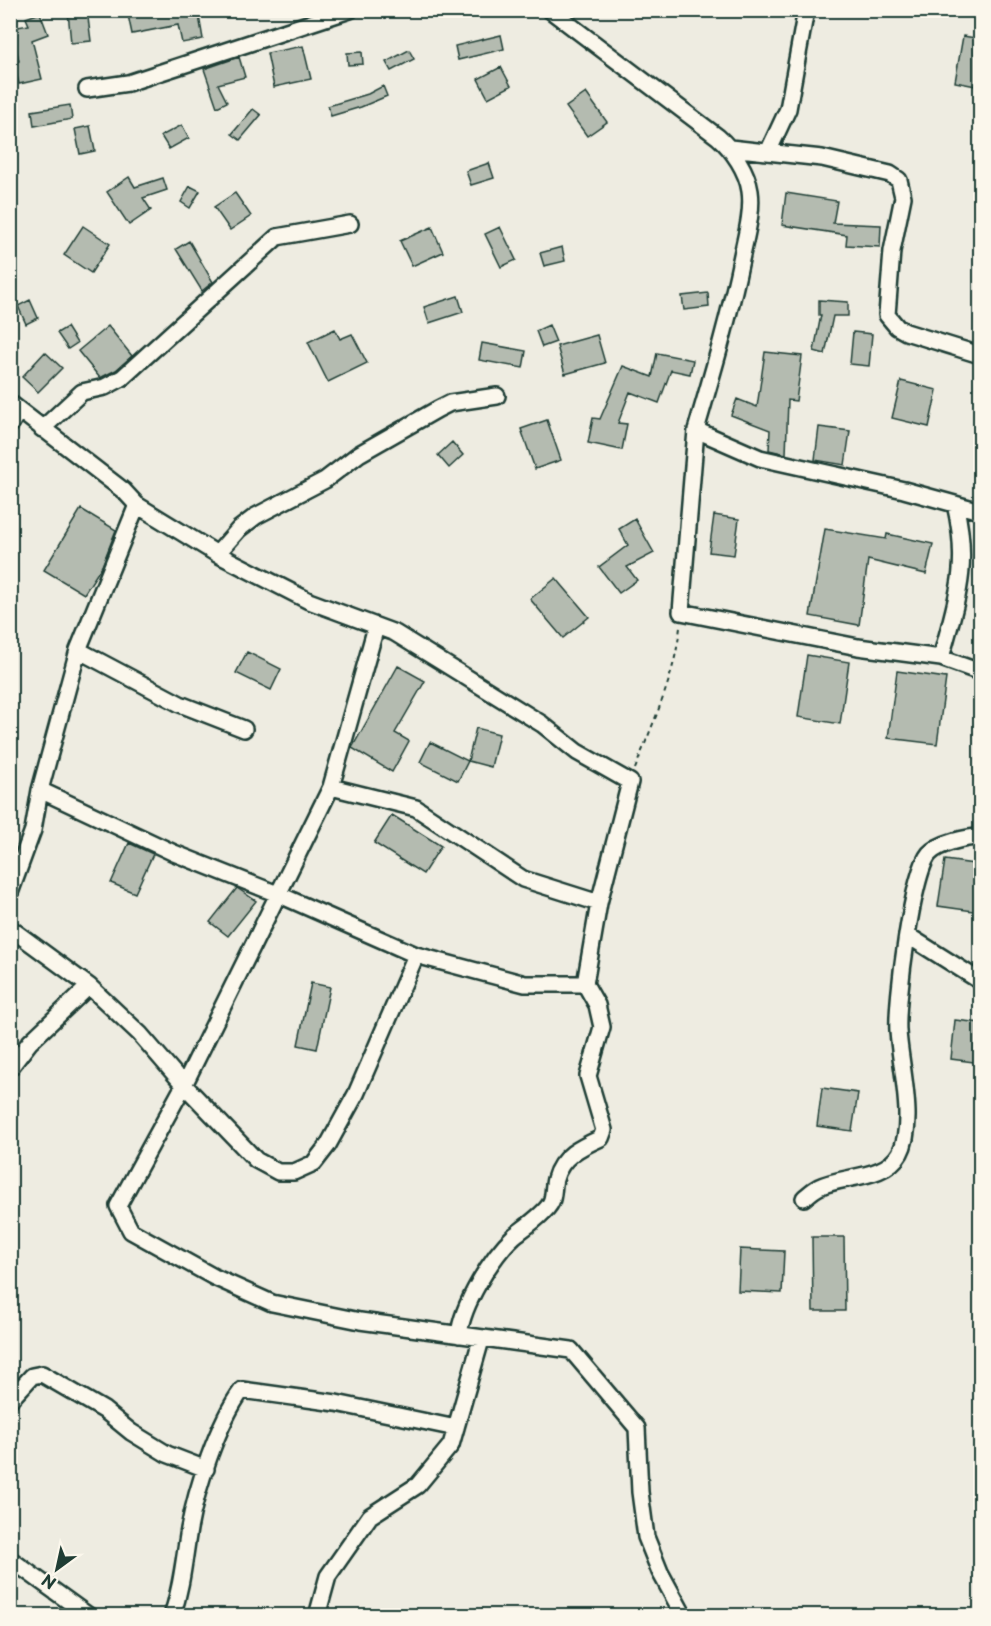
<svg xmlns="http://www.w3.org/2000/svg" width="991" height="1626" viewBox="0 0 991 1626" font-family="'Playpen Sans',sans-serif">
  <style>
    .building { fill: #b4bbb0; stroke: #1f3d34; stroke-width: 1.5 }
    .lines { fill: none; stroke-linecap: round; stroke-linejoin: round }
    .street-casing { stroke: #1f3d34; stroke-width: 20 }
    .path { stroke: #1f3d34; stroke-width: 2; stroke-dasharray: 4.5 4.5; stroke-linecap: butt }
    .street { stroke: #fbf7ec; stroke-width: 15 }
  </style>
  <rect width="100%" height="100%" fill="#eeece1"/>
  <filter id="ink" filterUnits="userSpaceOnUse"><feTurbulence type="fractalNoise" baseFrequency=".0167" numOctaves="2"/><feDisplacementMap in="SourceGraphic" scale="12" xChannelSelector="R" yChannelSelector="G"/><feConvolveMatrix kernelMatrix="1 2 1 2 8 2 1 2 1" color-interpolation-filters="sRGB"/></filter>
  <g filter="url(#ink)">
    <!-- building -->
    <path class="building" d="M87,10L91,41L71,43L68,12Z
      M127,10H157L158,14L198,10L203,39L182,43L178,25L132,34Z
      M40,13L48,34L32,40L42,79L19,84L14,63L19,61L12,28L29,25L26,18Z
      M501,35L504,49L458,60L455,46Z
      M963,36L981,39V87L955,82Z
      M303,46L311,79L274,87L267,53Z
      M409,50L414,59L391,71L386,62Z
      M362,52L363,64L348,65L347,53Z
      M239,57L245,77L218,84L227,102L217,107L204,69Z
      M501,67L511,86L488,98L478,79Z
      M383,86L387,96L361,107L331,116L328,106L368,94Z
      M586,93L607,122L587,136L566,107Z
      M70,105L72,119L34,126L32,111Z
      M253,109L261,115L240,140L232,134Z
      M182,125L189,138L169,149L161,136Z
      M90,126L95,151L80,154L75,129Z
      M489,163L494,178L471,185L466,171Z
      M129,177L135,187L163,178L167,190L143,198L151,210L129,225L107,192Z
      M190,186L200,191L190,208L181,202Z
      M235,193L251,216L230,230L214,207Z
      M786,193L837,201L833,223L881,225L880,247L846,245L847,235L782,225Z
      M83,226L110,244L91,273L64,255Z
      M432,227L443,252L412,266L400,241Z
      M500,227L516,260L501,267L485,234Z
      M189,241L213,282L202,291L176,249Z
      M562,247L565,261L544,266L540,253Z
      M708,293L709,307L684,310L682,296Z
      M458,296L463,312L429,323L424,307Z
      M30,300L38,318L26,324L18,306Z
      M819,300L848,302V316H833L825,354L814,351L821,315H819Z
      M549,325L556,342L542,347L536,331Z
      M108,326L132,356L116,370L100,378L78,351Z
      M67,327L77,343L68,349L57,333Z
      M335,329L340,339L352,334L367,363L328,382L308,342Z
      M853,332L872,334L869,366L850,364Z
      M597,335L605,363L565,374L557,346Z
      M482,343L526,351L523,368L479,360Z
      M45,352L62,368L38,392L22,377Z
      M765,352L802,356L796,401L788,400L786,454L769,450L770,430L731,415L737,399L757,407Z
      M657,353L693,360L690,374L671,370L659,403L630,392L618,423L627,424L622,450L588,443L593,418L600,419L623,366L652,377Z
      M901,381L937,390L929,427L892,418Z
      M547,420L561,460L535,469L521,429Z
      M819,427L850,431L845,465L815,460Z
      M452,442L463,455L449,468L438,455Z
      M81,509L116,530L102,566L84,594L44,570Z
      M714,515L739,519L734,555L709,552Z
      M635,519L654,553L627,567L637,580L619,593L599,567L628,545L619,529Z
      M825,529L886,539L887,534L933,544L926,574L868,560L859,625L810,616Z
      M556,578L589,617L563,638L530,599Z
      M247,652L281,669L271,690L236,673Z
      M807,655L849,662L840,724L798,717Z
      M398,666L425,681L395,733L409,741L392,772L352,748Z
      M897,671L946,678L937,744L888,738Z
      M476,728L499,734L491,767L468,761Z
      M430,742L468,761L458,781L420,762Z
      M392,815L441,846L423,874L374,843Z
      M129,843L153,854L135,893L111,883Z
      M945,860L981,865L980,912L938,906Z
      M237,888L256,901L228,936L210,922Z
      M311,983L330,987L317,1049L298,1045Z
      M955,1020L981,1023V1063L951,1059Z
      M822,1088L858,1093L852,1131L817,1126Z
      M812,1237H844L845,1311H813Z
      M740,1249L784,1251L782,1293L738,1291Z"/>
    <g class="lines">
      <!-- street casing -->
      <g class="street-casing">
        <path id="street" d="M550,10L718,137C733,150 747,171 750,191C753,211 746,236 742,255C730,314 713,372 696,430L760,458L904,490L980,511
          M87,89L128,83L350,10
          M730,148L822,158L890,174L899,180L903,197L892,251L887,315L897,327L906,332L980,355
          M768,152L788,109L806,10
          M10,403L124,491L137,505L78,650L40,790L33,830L10,893
          M10,425L19,411
          M42,429L82,392L105,387L122,378L277,237L350,224
          M696,430L681,612L858,647L941,658L980,672
          M137,505L217,554L309,601L395,633L542,724L577,752L630,782L599,903L585,984L597,1005L602,1027L588,1076L604,1130L601,1138C581,1147 561,1156 555,1179C553,1186 554,1196 551,1202C547,1212 524,1228 514,1236C492,1256 462,1305 459,1335
          M217,554L239,529L256,516L325,480L359,454L438,409L450,403L497,396
          M376,627L331,787L184,1085L118,1206L131,1231L214,1277L272,1303L360,1321L571,1350L637,1428L640,1492L646,1537L660,1572L684,1616
          M78,650L180,704L244,729
          M941,658C957,598 970,567 955,504
          M331,787L416,808L523,879L599,903
          M40,790L174,853L280,895L416,955L525,984H585
          M10,928L89,986L140,1034L184,1085L256,1160L278,1172H294L314,1163L328,1145L356,1094L416,955
          M907,935L980,981
          M10,1068L30,1042L89,986
          M804,1198C809,1194 813,1190 819,1187C843,1175 885,1180 900,1153C916,1123 900,1065 898,1031C896,1002 912,874 929,854C939,843 967,837 980,837
          M10,1400L32,1376L42,1374L104,1410L131,1432L167,1454L206,1469
          M10,1559L89,1616
          M172,1616C182,1586 184,1559 189,1529C196,1490 218,1422 242,1390L336,1403L456,1428
          M317,1616L328,1576L370,1516L418,1485L451,1445L481,1340"/>
      </g>
      <!-- path -->
      <path class="path" d="M635,769C653,722 675,677 680,627"/>
      <!-- street -->
      <use href="#street" class="street"/>
    </g>
  </g>
  <!-- margin -->
  <rect width="991" height="1626" fill="none" stroke="#fbf7ec" stroke-width="36"/>
  <rect x="18" y="18" width="955" height="1590" fill="none" stroke="#1f3d34" stroke-width="2" filter="url(#ink)"/>
  <!-- north arrow -->
  <g transform="translate(57 1569) rotate(213)" stroke="#fbf7ec" stroke-width="4.5" paint-order="stroke">
  <path d="M0-4.5L10 22L0 15L-10 22Z" fill="#1f3d34"/>
  <text y="-9" font-size="16" font-weight="bold" text-anchor="middle" fill="#1f3d34">N</text>
  </g>
</svg>
